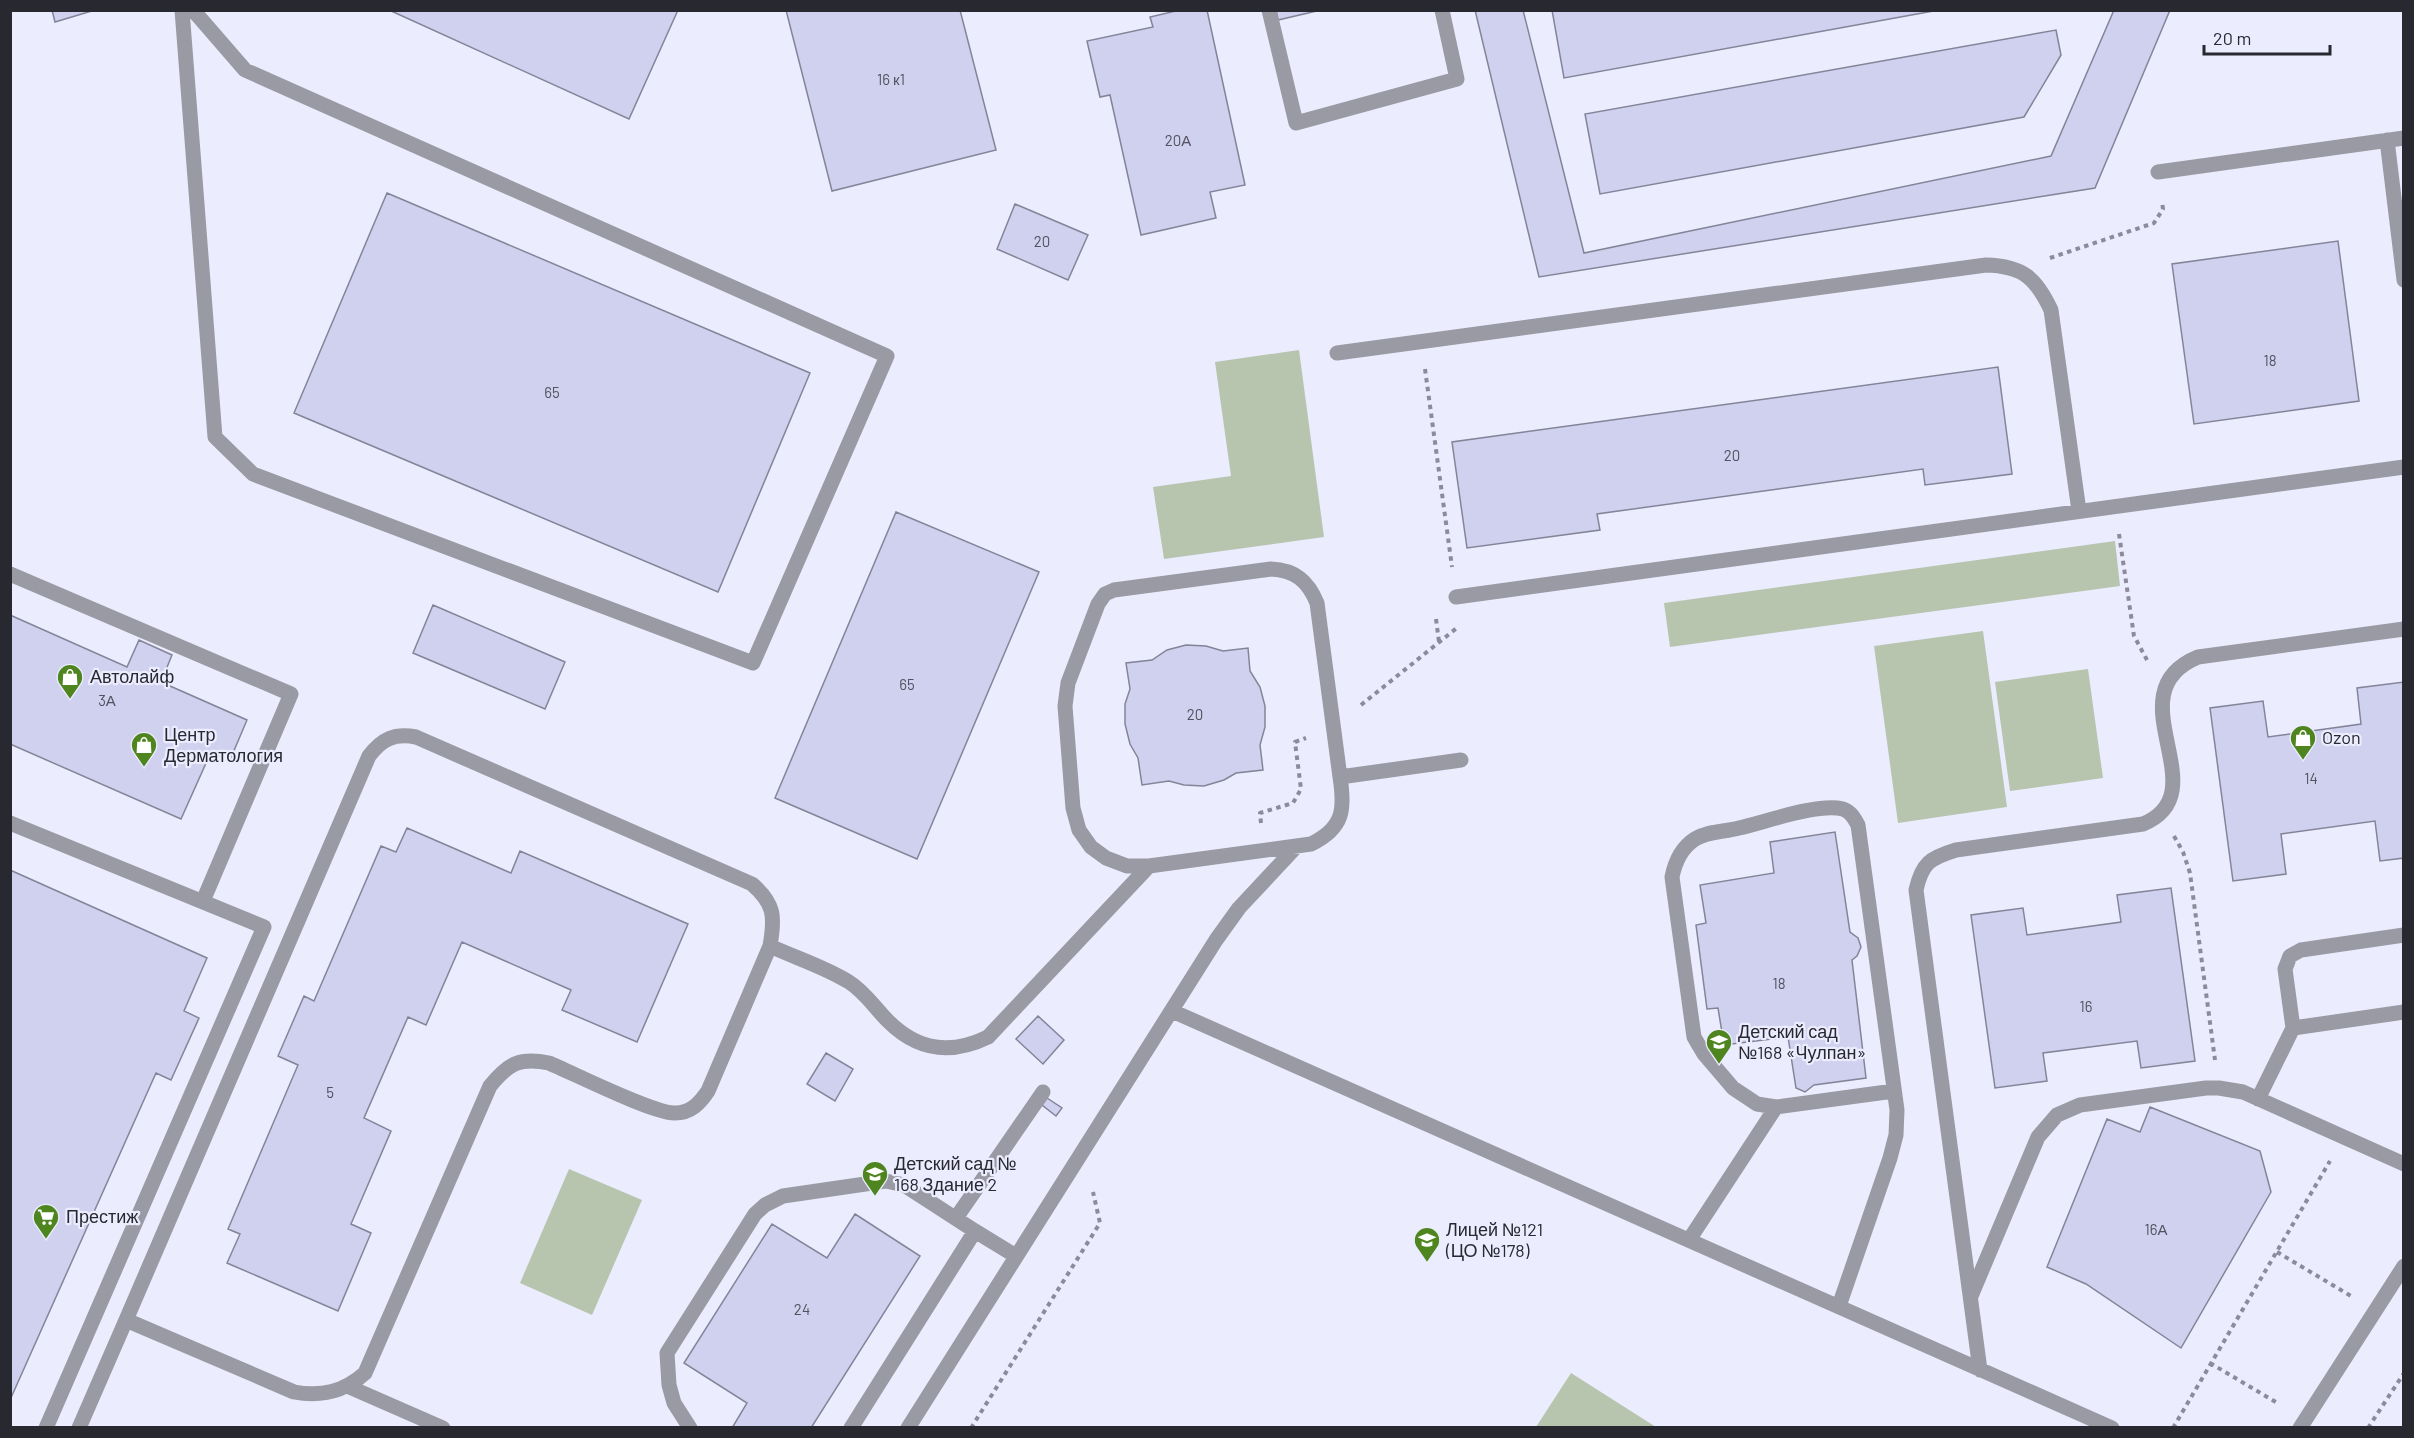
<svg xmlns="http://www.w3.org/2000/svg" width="2414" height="1438" viewBox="0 0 2414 1438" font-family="Barlow,sans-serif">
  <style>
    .green { fill: #b7c5af }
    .building { fill: #d0d0ef; stroke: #848499; stroke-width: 1.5 }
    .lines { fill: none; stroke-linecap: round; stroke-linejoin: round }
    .path { stroke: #8b8b99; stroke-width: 4; stroke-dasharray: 4.5 4.5; stroke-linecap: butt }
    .service { stroke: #9a9aa4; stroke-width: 15 }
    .labels { text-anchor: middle; stroke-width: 4.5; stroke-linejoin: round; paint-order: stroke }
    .number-label { font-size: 15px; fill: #525260 }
    .poi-label { font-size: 18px; fill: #282831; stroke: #ececff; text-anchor: start }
  </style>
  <rect width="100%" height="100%" fill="#ececff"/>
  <!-- green -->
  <path class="green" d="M1299,350L1324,537L1164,559L1153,487L1231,476L1215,362Z
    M2115,541L2120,586L1670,647L1664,603Z
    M1983,631L2007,807L1898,823L1874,646Z
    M2088,669L2103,778L2010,791L1995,682Z
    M569,1169L642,1200L592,1315L520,1283Z
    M1571,1373L1656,1427H1536Z"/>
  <!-- building -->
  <path class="building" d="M52,10H95L55,22Z
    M389,10H678L629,119Z
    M786,10H960L996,150L832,191Z
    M1180,10H1207L1245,185L1210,192L1216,218L1141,235L1110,95L1100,97L1087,41L1153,27L1150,17Z
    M1276,10H1321L1278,20Z
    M1475,10H1523L1584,253L2051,156L2114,10H2170L2095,188L1539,277Z
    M1552,10H1939L1564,78Z
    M2056,30L2061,55L2024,117L1600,194L1585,114Z
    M387,193L810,373L718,592L294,413Z
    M1015,204L1088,235L1068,280L997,249Z
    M2338,241L2359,401L2194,424L2172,264Z
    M1998,367L2012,474L1925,485L1923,469L1597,514L1600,530L1467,548L1452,442Z
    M896,512L1039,572L917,859L775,798Z
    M433,605L565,662L545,709L413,653Z
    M10,615L127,667L139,640L172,655L161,682L247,720L230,760L211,752L181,819L10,744Z
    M1186,645L1206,646L1223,651L1248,648L1250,671L1260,687L1265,706V727L1260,745L1263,770L1236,773L1224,780L1204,786L1184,785L1169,781L1142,785L1138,758L1130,744L1125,724V704L1130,689L1126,663L1152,660L1167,650Z
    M2404,682V858L2380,861L2375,821L2281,834L2286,874L2233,881L2210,708L2263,701L2268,737L2361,724L2357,688Z
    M407,828L511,873L520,851L688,924L637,1042L562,1010L571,990L462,942L426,1025L408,1017L364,1118L391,1131L351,1224L371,1233L338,1311L227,1263L240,1234L228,1229L298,1065L278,1056L304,996L314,1001L381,846L396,852Z
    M1835,832L1850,932L1858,938L1861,947L1857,956L1852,960L1866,1078L1814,1085L1805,1092L1796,1088L1788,1037L1724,1045L1718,1008L1707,1009L1696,925L1706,923L1700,885L1774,873L1770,842Z
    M10,870L207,958L184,1011L199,1018L171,1080L156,1073L10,1400Z
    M2171,888L2195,1061L2141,1068L2137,1041L2043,1053L2047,1081L1995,1088L1971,915L2023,908L2027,935L2121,922L2117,895Z
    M1038,1016L1064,1040L1043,1064L1016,1039Z
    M826,1053L853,1069L835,1101L807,1084Z
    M1047,1098L1062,1108L1056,1116L1042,1105Z
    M2150,1107L2260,1151L2271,1192L2181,1348L2086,1284L2047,1267L2107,1119L2140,1132Z
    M855,1214L920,1256L811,1428H732L747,1403L684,1363L772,1224L827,1258Z"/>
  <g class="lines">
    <!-- path -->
    <path class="path" d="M2050,258L2154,223L2163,209L2162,202
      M1425,369L1452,567
      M2119,534L2134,636L2147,660
      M1436,619L1439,642
      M1361,705L1458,627
      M1261,823L1260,813L1293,803L1301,789L1295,742L1306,738
      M2174,836L2183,852L2190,873L2215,1060
      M2277,1252L2351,1296
      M2210,1363L2279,1404
      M971,1428L1100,1223L1093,1192
      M2173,1428L2330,1161
      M2368,1428L2404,1373"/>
    <!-- service -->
    <path class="service" d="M182,10L215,437L253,474L753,663L887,356L245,70L193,10
      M1269,10L1296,123L1457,79L1442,10
      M2387,140L2404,280
      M2158,172L2404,138
      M1337,353L1986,265C2023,266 2036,278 2051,310L2079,511
      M10,574L291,694L203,901
      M1456,597L2404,467
      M1340,777L1317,603C1308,581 1295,570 1271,569L1114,590L1105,594L1098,604L1068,683L1065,706L1073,808L1079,830L1091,847L1106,858L1127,866H1149L1311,844C1344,828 1345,809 1340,777L1461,760
      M10,823L264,927L46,1428
      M2404,935L2301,950L2290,956L2285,969L2293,1028L2404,1012
      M770,946C796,958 825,967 849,982C865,992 875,1008 888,1021C918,1051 951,1055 988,1037L1149,866
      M1172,1011L2112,1428
      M2258,1099L2293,1028
      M956,1218L1043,1092
      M975,1231L1016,1256
      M1689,1240L1776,1107
      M1971,1296L2038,1137L2057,1115L2080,1105L2206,1088H2219L2243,1092L2404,1164
      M1839,1306L1890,1158L1896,1135L1897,1110L1858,825C1854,818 1851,812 1843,809C1817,803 1766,822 1739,828C1725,832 1708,831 1695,839C1681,848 1675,862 1672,877L1694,1037L1704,1054L1733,1088L1757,1104L1776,1107L1894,1091
      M1980,1370L1916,890C1922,863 1930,858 1956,850L2143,824C2221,792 2111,693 2198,657L2404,629
      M347,1386L443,1428
      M79,1428L126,1320L294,1392C321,1397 344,1392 365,1373L490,1086C509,1063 520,1057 549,1063C573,1073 654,1114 675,1113C691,1113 700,1103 708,1091L770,946C775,917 775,904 752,884L416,737C394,733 382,739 369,756L126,1320
      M690,1428L674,1403L669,1385L667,1353L755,1214L765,1205L783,1196L886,1181L904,1185L975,1231L851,1428
      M908,1428L1216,940L1239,908L1297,846
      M2300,1428L2404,1266"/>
  </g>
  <!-- icons -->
  <defs>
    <g id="shop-pin" transform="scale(1.35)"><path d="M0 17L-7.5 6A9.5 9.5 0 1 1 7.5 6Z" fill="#4e851f" stroke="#ececff"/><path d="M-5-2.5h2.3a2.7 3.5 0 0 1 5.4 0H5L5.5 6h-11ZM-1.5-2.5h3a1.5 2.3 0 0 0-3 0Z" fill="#fff"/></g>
    <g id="school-pin" transform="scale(1.35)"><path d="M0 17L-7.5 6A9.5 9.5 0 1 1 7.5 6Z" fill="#4e851f" stroke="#ececff"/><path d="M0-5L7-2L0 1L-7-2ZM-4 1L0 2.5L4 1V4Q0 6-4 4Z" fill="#fff"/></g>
    <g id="supermarket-pin" transform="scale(1.35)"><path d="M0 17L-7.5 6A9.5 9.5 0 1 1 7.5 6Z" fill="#4e851f" stroke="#ececff"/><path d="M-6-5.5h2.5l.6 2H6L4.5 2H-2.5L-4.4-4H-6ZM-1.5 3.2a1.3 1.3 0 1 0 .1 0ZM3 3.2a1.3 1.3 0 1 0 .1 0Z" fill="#fff"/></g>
  </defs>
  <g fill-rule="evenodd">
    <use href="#shop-pin" x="70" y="677"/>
    <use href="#shop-pin" x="2303" y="738"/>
    <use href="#shop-pin" x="144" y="745"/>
    <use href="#school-pin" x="1719" y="1042"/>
    <use href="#school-pin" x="875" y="1174"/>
    <use href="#supermarket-pin" x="46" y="1217"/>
    <use href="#school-pin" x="1427" y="1240"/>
  </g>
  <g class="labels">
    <!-- number labels -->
    <g class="number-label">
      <text x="891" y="85">16 к1</text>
      <text x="1178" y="146">20А</text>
      <text x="1042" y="247">20</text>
      <text x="2270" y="366">18</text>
      <text x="552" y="398">65</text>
      <text x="1732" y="461">20</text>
      <text x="907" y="690">65</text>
      <text x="107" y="706">3А</text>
      <text x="1195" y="720">20</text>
      <text x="2311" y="784">14</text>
      <text x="1779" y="989">18</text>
      <text x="2086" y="1012">16</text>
      <text x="330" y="1098">5</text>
      <text x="2156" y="1235">16А</text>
      <text x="802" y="1315">24</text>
    </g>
    <!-- poi labels -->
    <g class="poi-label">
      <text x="90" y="683">Автолайф</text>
      <text x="164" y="741">Центр<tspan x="164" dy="21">Дерматология</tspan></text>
      <text x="2322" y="744">Ozon</text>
      <text x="1738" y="1038">Детский сад<tspan x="1738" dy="21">№168 «Чулпан»</tspan></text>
      <text x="894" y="1170">Детский сад №<tspan x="894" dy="21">168 Здание 2</tspan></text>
      <text x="66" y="1223">Престиж</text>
      <text x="1446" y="1236">Лицей №121<tspan x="1446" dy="21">(ЦО №178)</tspan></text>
    </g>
  </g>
  <!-- border -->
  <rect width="2414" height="1438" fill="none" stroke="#282831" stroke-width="24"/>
  <!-- scale -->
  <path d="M2204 45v9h126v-9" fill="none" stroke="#282831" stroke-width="3"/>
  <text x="2213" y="45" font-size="18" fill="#282831" stroke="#ececff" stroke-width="4.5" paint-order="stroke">20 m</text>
</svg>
